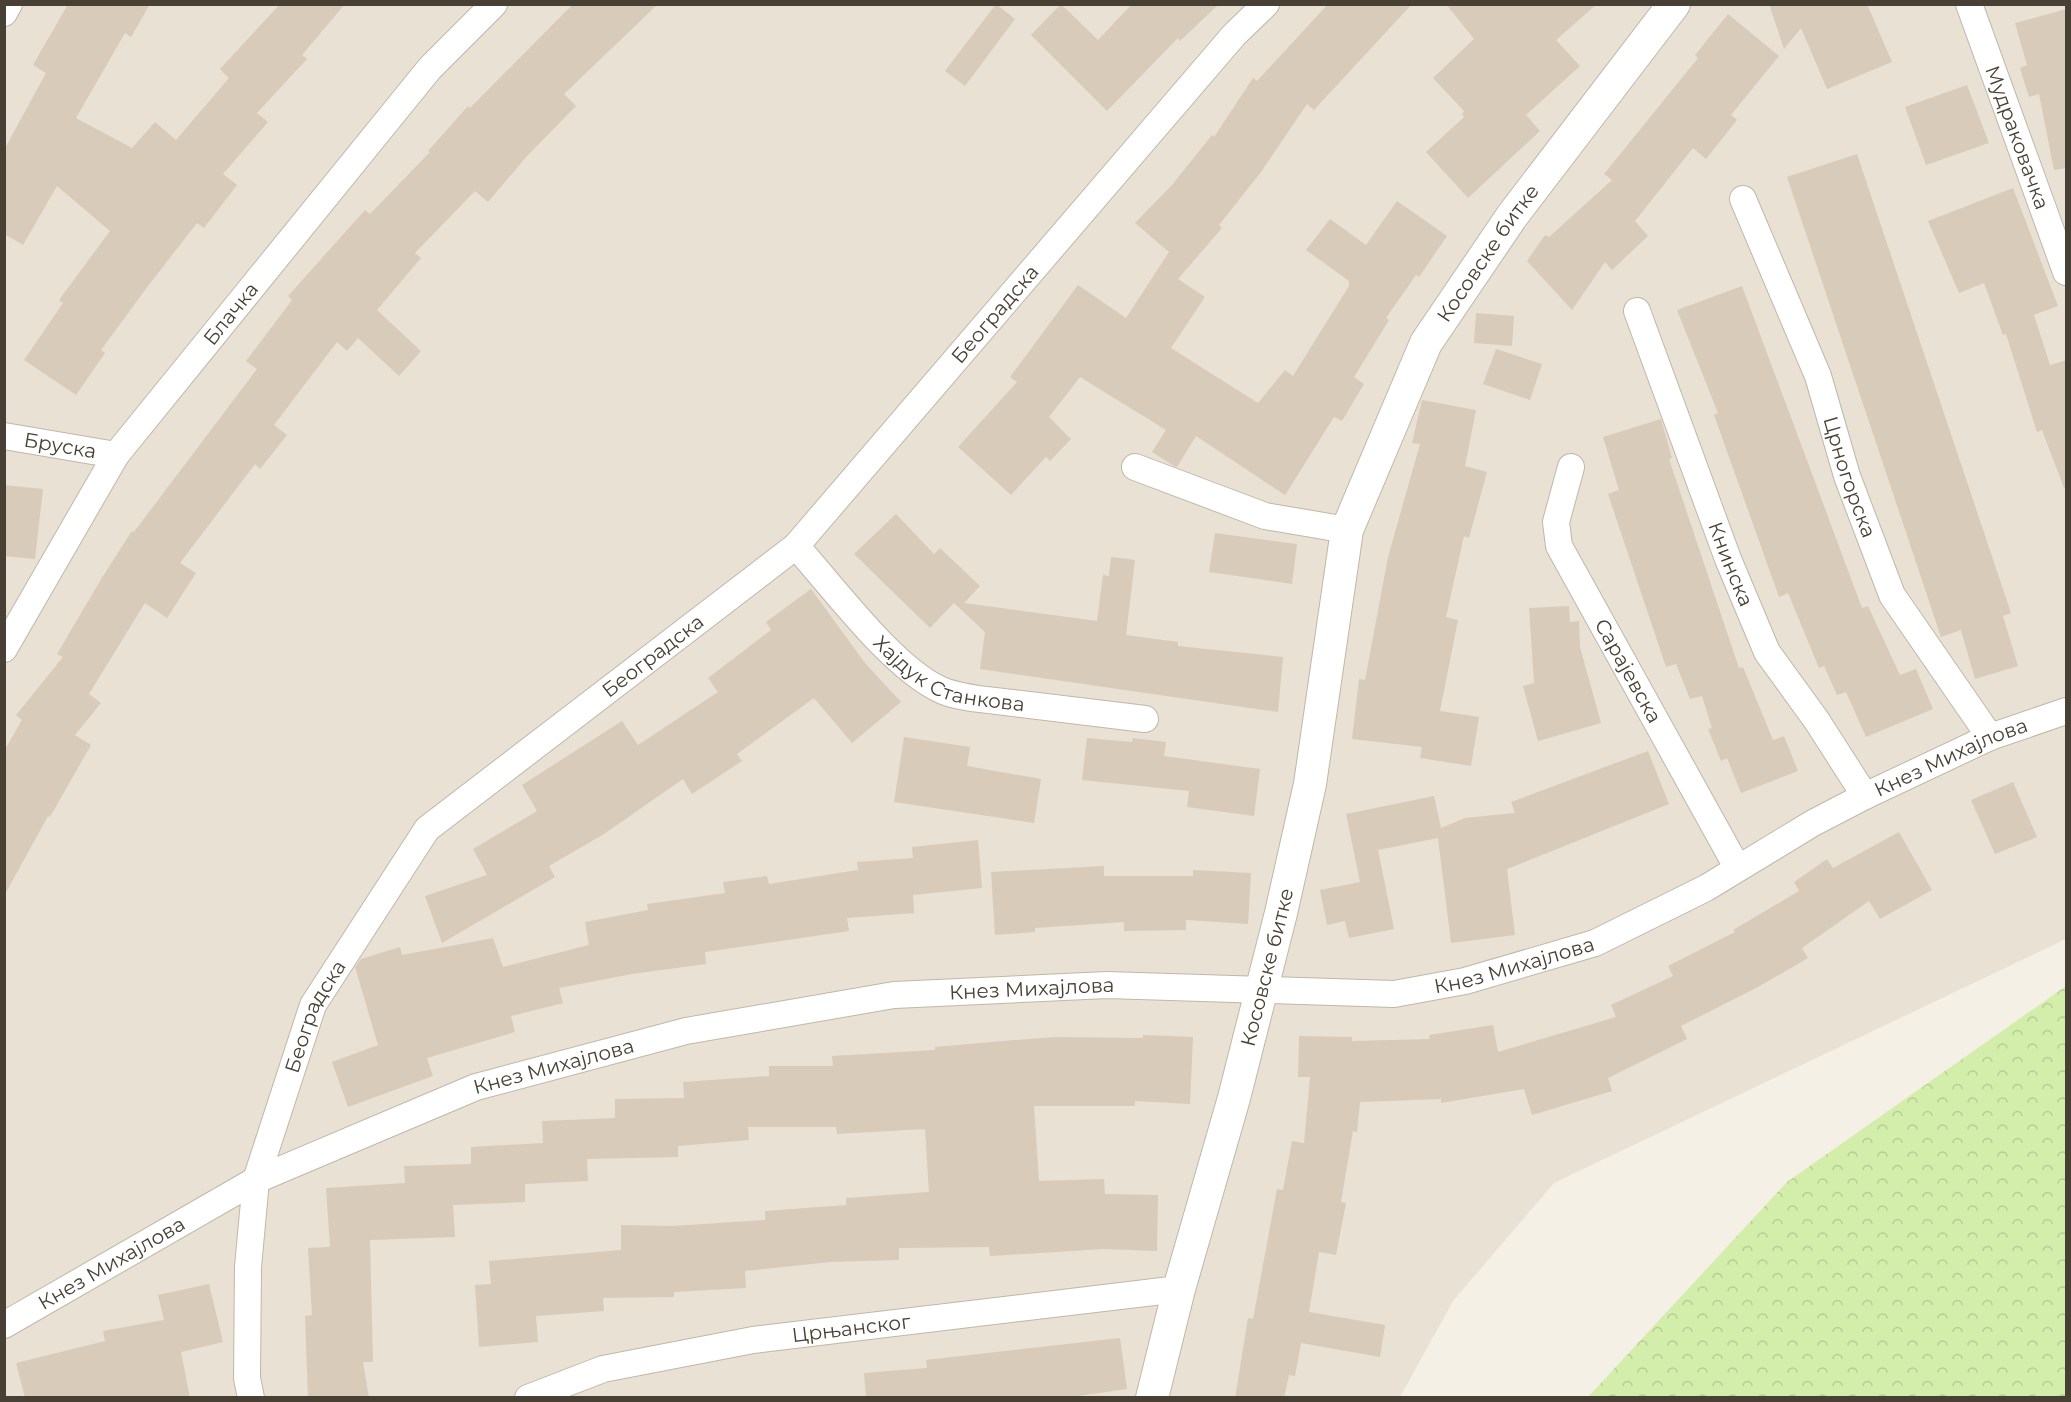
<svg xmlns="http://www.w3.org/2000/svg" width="2071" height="1402" viewBox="0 0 2071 1402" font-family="Montserrat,sans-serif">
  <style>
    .residential { fill: #e9e1d3 }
    .forest { fill: url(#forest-crowns) }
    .building { fill: #d8cbba }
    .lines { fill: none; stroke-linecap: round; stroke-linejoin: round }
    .minor-casing { stroke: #c1b7a7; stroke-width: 28 }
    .tertiary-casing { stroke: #c1b7a7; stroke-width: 34 }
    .minor { stroke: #fff; stroke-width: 26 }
    .tertiary { stroke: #fff; stroke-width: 32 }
    .labels { text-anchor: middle; stroke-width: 4.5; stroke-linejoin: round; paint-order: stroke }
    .street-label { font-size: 20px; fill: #484034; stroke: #fff }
  </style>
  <defs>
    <pattern id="forest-crowns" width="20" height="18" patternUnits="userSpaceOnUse" patternTransform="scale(1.5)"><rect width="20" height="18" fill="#d2eeaa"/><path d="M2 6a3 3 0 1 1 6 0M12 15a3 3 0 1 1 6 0" fill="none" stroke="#b6cd93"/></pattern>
  </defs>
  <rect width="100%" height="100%" fill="#f5f0e6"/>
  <!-- residential -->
  <path class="residential" d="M5,5H2066V939L1554,1183L1453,1301L1400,1397L5,1398Z"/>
  <!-- forest -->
  <path class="forest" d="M2066,986V1397H1588L1787,1182Z"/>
  <!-- building -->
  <path class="building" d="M68,4H150L131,37L125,33L76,118L132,148L155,122L176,140L229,78L220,69L280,4H345L302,55L307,59L257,113L268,122L223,174L237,185L204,228L197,223L148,286L101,350L105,353L76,395L24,360L63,303L59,300L110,231L57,186L23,245L4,234V150L46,73L33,65Z
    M573,4H658L564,94L576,106L527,156L488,202L475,191L415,253L421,258L377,310L421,351L399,376L358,338L347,351L337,342L274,425L287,435L260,469L255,464L180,563L196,573L167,618L145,603L89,694L101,703L75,735L91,745L50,817L48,816L4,896V751L22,720L16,715L63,657L57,654L103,576L132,531L134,532L257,369L246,361L292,300L288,296L365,210L370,214L430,152L428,151L468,106L470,108Z
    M996,4L1015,19L965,86L945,71Z
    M1061,4L1098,40L1132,4H1219L1180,41L1178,38L1107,111L1031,35Z
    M1328,4H1412L1314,110L1307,104L1261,172L1219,225L1222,228L1178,279L1205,297L1171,348L1258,403L1285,370L1293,376L1349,286V281L1306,250L1330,219L1366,245L1397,201L1447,236L1419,277L1416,275L1386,318L1389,320L1354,377L1364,384L1342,421L1334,417L1285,495L1196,436L1177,467L1174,466L1152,452L1166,430L1080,377L1049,417L1071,439L1050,461L1046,457L1011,495L958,447L1017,382L1010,377L1078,285L1126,318L1169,252L1135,223L1172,185L1212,135L1214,137L1253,78L1257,81Z
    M1446,4H1597L1556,40L1580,66L1526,115L1540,131L1468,198L1426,152L1464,117L1462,114L1464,111L1433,78L1474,39Z
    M1769,4H1867L1892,62L1827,89L1801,28L1784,49Z
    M2067,9V168L2054,170L2039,94L2029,97L2020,68L2027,65L2015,23Z
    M1728,14L1779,56L1731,115L1737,120L1706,159L1693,148L1635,221L1648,236L1612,270L1605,262L1572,310L1527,261L1545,235L1549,237L1612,180L1604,174L1698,58L1695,55Z
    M1967,85L1989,143L1926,165L1905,107Z
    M1857,154L2011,613L2003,616L2018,666L1975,679L1961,630L1941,637L1787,177Z
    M2013,188L2058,306L2034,315L2050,365L2067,360V488H2064L2042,430L2037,432L2006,334L2003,335L1984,283L1959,293L1928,221Z
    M1742,286L1862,608L1868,606L1900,675L1916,669L1933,709L1866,737L1846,692L1837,695L1824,666L1819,668L1788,593L1779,597L1714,415L1718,413L1677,310Z
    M1476,313L1514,316L1512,346L1474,343Z
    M1496,349L1542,364L1530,400L1483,384Z
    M1422,400L1476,410L1465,466L1487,472L1469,538L1464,536L1446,617L1458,620L1440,711L1479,717L1471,766L1420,758L1422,747L1352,739L1359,679L1365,680L1388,557L1420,444L1412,443Z
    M1661,419L1672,458L1669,459L1739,668L1743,667L1773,740L1784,736L1798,771L1741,793L1727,758L1721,761L1708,729L1712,728L1702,696L1690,699L1676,664L1666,667L1608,494L1619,490L1603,437Z
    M4,485L43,489L35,559L4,556Z
    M896,514L934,554L940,548L980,586L964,603L1097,621L1103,575L1109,576L1111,557L1135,560L1126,635L1178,642V646L1283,657L1278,712L980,669L985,632L954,603L930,628L854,554Z
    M1215,533L1297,544L1292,584L1209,572Z
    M811,589L865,663L901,702L852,743L814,698L737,754L742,761L692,794L683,779L604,834L549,866L555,877L442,943L425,896L487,875L473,849L537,811L522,785L622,721L638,745L718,692L708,678L771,630L766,622Z
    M1569,606L1570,622L1579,621L1580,647L1601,723L1538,741L1523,686L1534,683L1529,608Z
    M904,737L970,747L967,766L1041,779L1034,823L894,802Z
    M1087,738L1132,742L1133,738L1166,742L1164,756L1260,769L1254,816L1187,807L1189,791L1082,780Z
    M1648,751L1669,804L1507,869L1515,935L1451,943L1438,838L1378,850L1394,929L1349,938L1345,921L1327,925L1320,890L1360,882L1346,814L1434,796L1441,828L1465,818L1515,813L1511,802Z
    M2013,782L2037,837L1995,854L1971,800Z
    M1899,832L1932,890L1880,919L1869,901L1802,948L1808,958L1758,987L1681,1026L1687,1039L1608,1078L1612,1091L1532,1115L1524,1089L1441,1103V1099L1360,1102L1357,1132L1353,1131L1341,1202L1346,1203L1336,1255L1319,1252L1309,1312L1385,1325L1380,1357L1301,1343L1295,1376L1289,1375L1284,1398H1235L1248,1318L1253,1319L1277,1189L1283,1190L1292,1141L1304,1143L1310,1077H1298L1299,1036L1352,1037V1041L1430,1039L1429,1035L1493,1025L1498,1052L1616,1017L1611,1005L1673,976L1668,966L1735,932L1733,930L1799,891L1794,882L1827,859L1833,868Z
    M978,840L982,888L913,895L914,913L847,918L849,931L705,952L706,964L632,974L559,988L563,1003L511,1016L515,1032L427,1058L433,1076L348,1107L332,1062L378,1045L355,967L361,959L400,947L402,955L493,938L503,967L589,945L585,922L648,910L647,904L725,893L723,882L767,876L769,884L858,870L857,862L913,858L912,847Z
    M1104,866V876H1193V870L1251,873L1248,924L1186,920V930L1124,931V922L1035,928V932L995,935L991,872Z
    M1143,1035L1193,1037L1190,1104L1135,1101V1106H1034L1039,1181L1104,1179L1105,1194L1158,1195L1157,1251L1104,1249L990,1256L989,1247L899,1248V1260L830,1262L745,1271L746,1288L674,1292V1297L603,1298L604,1311L536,1316L538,1342L479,1347L475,1285L491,1284L489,1261L621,1250V1225L673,1226L765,1220V1211L846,1205V1198L929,1192L925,1129L837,1134L836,1127H748L749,1140L678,1146V1157L587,1159L588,1181L525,1184V1202L453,1205L455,1237L370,1240L373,1362H363L369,1398H308L305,1316L312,1315L308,1248L330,1247L326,1188L405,1183L404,1166L471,1164V1147L543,1143L542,1121L615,1118V1099L684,1098L683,1082L769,1076V1066H833L832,1056L935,1050V1047L1003,1041L1055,1037L1143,1038Z
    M209,1284L223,1342L181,1352L190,1398H25L16,1363L105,1341L103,1331L164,1320L158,1295Z
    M1120,1338L1127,1389L1064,1398H866L864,1373L927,1368L926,1360Z"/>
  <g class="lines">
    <!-- minor casing -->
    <g class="minor-casing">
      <g id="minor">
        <path id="s1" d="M1969,4L2066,272"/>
        <path d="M4,13L9,4"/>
        <path id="s2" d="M1743,199L1818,376L1847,476L1892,595L1990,737"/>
        <path id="s3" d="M1637,311L1728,559L1767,652L1817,721L1865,796"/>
        <path id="s4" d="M4,436L116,455"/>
        <path d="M1135,467L1265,516L1347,530"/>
        <path id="s5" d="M1571,467L1556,522L1559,546L1737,867"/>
        <path id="s6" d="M796,546C833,587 891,666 939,689C951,695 965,697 979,699L1145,719"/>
        <path id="s7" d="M4,649L116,455L430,68L494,4"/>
        <path id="s8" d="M4,1325L256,1180L476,1087L686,1031L894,995L1107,985L1394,994L1465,981L1595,943L1706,888L1813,823L1865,796L1990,737L2066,711"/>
        <path id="s9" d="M251,1398L247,1378L248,1267L256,1180L313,1005L427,829L796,546L1234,35L1266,4"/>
        <path id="s10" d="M528,1398L603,1369L753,1340L1179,1289"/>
      </g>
    </g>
    <!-- tertiary casing -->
    <g class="tertiary-casing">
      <g id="tertiary">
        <path id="s11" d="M1152,1398L1179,1289L1234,1098L1281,913L1310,784L1347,530L1426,343L1512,216L1674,4"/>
      </g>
    </g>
    <!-- minor -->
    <use href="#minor" class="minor"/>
    <!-- tertiary -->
    <use href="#tertiary" class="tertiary"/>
  </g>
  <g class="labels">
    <!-- street labels -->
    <g class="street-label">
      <text dy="7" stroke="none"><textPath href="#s1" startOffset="142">Мудраковачка</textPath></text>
      <text dy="7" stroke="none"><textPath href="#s11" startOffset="1203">Косовске битке</textPath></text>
      <text dy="7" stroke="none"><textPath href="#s7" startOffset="406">Блачка</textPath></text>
      <text dy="7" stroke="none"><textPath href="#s9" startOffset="1383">Београдска</textPath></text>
      <text dy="7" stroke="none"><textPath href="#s4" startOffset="57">Бруска</textPath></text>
      <text dy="7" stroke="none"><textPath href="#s2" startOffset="298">Црногорска</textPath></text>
      <text dy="7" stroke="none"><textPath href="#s3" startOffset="270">Книнска</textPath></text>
      <text dy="7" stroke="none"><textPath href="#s9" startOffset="897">Београдска</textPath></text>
      <text dy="7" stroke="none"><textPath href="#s6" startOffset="207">Хајдук Станкова</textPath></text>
      <text dy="7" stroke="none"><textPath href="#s5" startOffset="224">Сарајевска</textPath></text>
      <text dy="7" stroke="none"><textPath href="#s8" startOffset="2068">Кнез Михајлова</textPath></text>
      <text dy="7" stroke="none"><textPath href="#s8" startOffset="1582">Кнез Михајлова</textPath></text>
      <text dy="7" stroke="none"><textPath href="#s11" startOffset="446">Косовске битке</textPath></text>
      <text dy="7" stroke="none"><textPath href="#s8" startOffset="1096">Кнез Михајлова</textPath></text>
      <text dy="7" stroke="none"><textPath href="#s9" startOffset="393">Београдска</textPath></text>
      <text dy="7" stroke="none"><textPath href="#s8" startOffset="610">Кнез Михајлова</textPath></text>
      <text dy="7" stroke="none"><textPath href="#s8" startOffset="124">Кнез Михајлова</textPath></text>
      <text dy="7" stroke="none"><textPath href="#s10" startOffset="332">Црњанског</textPath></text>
    </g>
  </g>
  <!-- border -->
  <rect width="2071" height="1402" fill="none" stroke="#484034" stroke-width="12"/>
</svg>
